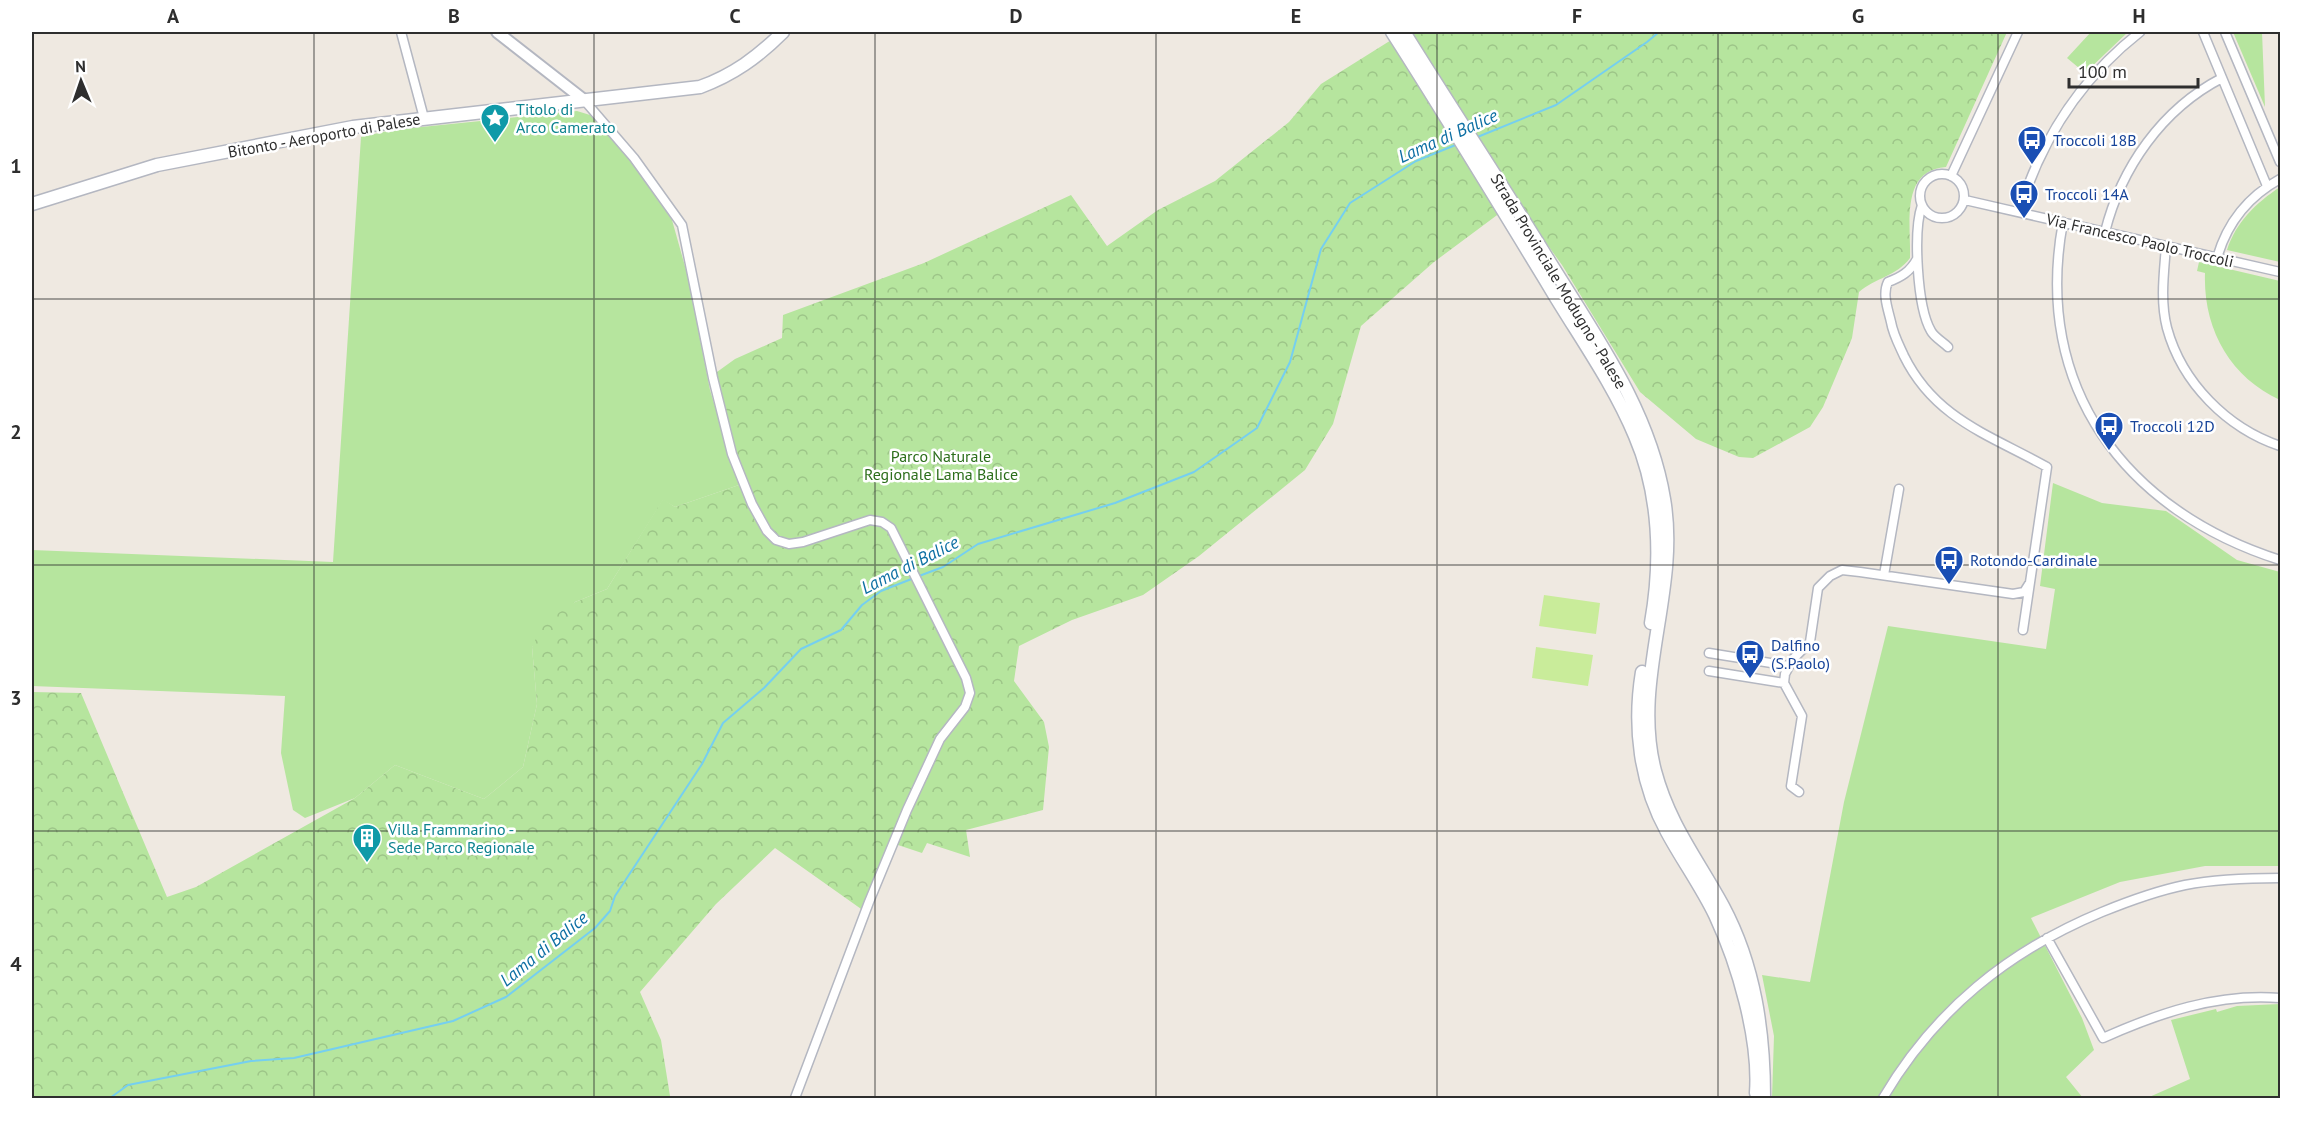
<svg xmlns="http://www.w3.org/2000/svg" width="2312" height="1130" viewBox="0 0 2312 1130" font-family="'PT Sans',sans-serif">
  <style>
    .grass { fill: #b6e59e }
    .park { fill: url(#park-crowns) }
    .pitch { fill: #c9ec9a }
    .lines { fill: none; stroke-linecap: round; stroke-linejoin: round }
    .stream { stroke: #75cff0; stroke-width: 2 }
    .minor-casing { stroke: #b4b7c1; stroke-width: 11 }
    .tertiary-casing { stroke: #b4b7c1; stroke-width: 14 }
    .secondary-casing { stroke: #b4b7c1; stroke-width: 15 }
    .minor { stroke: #fff; stroke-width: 8 }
    .tertiary { stroke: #fff; stroke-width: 10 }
    .secondary { stroke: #fff; stroke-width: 12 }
    .grid { fill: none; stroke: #2e2e2e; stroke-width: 1.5; stroke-opacity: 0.55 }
    .labels { text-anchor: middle; stroke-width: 5; stroke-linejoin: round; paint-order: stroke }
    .culture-label { font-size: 16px; fill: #0d838f; stroke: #fff; text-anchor: start }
    .street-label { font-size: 16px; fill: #2e2e2e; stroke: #fff }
    .transit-label { font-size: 16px; fill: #164399; stroke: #fff; text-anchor: start }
    .park-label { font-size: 16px; fill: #2c6e1b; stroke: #fff }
    .water-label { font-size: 18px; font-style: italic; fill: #0d6fa3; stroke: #fff }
    .neatline { fill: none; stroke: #2e2e2e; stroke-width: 2 }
    .grid-label { font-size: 20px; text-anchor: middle; font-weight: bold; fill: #2e2e2e }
  </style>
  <defs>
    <pattern id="park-crowns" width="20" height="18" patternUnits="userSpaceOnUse" patternTransform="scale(1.5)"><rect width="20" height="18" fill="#b6e59e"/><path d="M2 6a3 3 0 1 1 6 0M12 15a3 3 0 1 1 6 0" fill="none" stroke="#9dc588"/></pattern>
  </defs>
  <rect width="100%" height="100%" fill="#efe9e1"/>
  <!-- grass -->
  <path class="grass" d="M2091,32H2128L2085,73L2067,58Z
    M2233,32H2262L2265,107Z
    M577,111L590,115L631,160L672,220L688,277L710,390L739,485L675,507L663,500L607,589L575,602L532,647L537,704L523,767L484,799L395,765L355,798L305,818L293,810L281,753L285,696L32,686V550L333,562L361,137L392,130Z
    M2280,187V262L2227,250C2236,222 2256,203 2280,187Z
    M2199,262L2280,281V400C2230,377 2203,329 2205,273L2197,271Z
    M2053,483L2102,503L2166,511L2237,560L2280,572V866H2205L2120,882L2031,918L2082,1018L2094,1050L2066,1077L2083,1098H1772L1774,1036L1762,975L1810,982L1844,802L1888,626L2046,649L2055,589L2040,586Z
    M2280,1004V1098H2147L2190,1079L2171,1020L2216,1009L2217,1012L2237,1006Z"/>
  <!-- park -->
  <path class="park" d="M1404,32H2007L1946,167C1900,170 1911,224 1910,258C1897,276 1875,278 1859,292L1852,338L1823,407L1810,427L1753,458L1739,457L1696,439L1640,392L1562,265L1516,201L1434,262L1361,326L1333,424L1305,470L1199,556L1143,595L1072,620L1019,646L1014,681L1044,722L1049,747L1043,810L966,830L970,857L927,843L922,853L892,843L864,911L775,848L716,904L640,992L661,1040L670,1096L32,1098V692L81,693L167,897L196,887L355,798L395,765L484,799L523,767L537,704L532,647L543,623L575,602L607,589L663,499L675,507L739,485L742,491L710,377L735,359L782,338L783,315L924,263L1071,195L1107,246L1158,210L1215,181L1289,122L1321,84Z"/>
  <!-- pitch -->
  <path class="pitch" d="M1544,595L1600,603L1596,634L1539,626Z
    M1536,647L1593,655L1588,686L1532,678Z"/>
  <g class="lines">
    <!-- stream -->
    <path class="stream" d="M1475,138L1556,105L1647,42L1659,32
      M919,576L943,567L978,544L1115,503L1194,472L1257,428L1290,362L1321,249L1350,203L1416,161L1458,144
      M110,1098L128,1085L251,1061L294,1058L453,1021L506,997L595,928L610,911L615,896L702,764L723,723L764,688L801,649L841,630L862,605L881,591L914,578"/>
    <!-- minor casing -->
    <g class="minor-casing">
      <path id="minor" d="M401,32L424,118
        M2203,32L2267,186
        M2225,32L2280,162
        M584,100L634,158L682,225L713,378L732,454L752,504L767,531L776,540L789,544L803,542L870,520L882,522L891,528L966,678L970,693L965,707L940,739L907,810L869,902L795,1098
        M1920 196a22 22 0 1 1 44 0a22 22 0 1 1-44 0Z
        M1951,176L2018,32
        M1965,200L2280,272
        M1922,205C1913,231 1917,307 1931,331C1934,337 1943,342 1948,347
        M2019,212C2041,140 2080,79 2140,32
        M2063,222C2032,388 2126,511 2280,560
        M2105,232C2121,168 2162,109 2222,78
        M2166,246C2164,273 2160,301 2167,328C2182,383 2227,428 2280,446
        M2217,258C2227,223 2249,196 2280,179
        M1917,259C1910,272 1901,277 1888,282C1882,294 1888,309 1891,322C1893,334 1899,345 1904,356C1935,419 1990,435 2047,467L2023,630
        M1884,575L1899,489
        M1709,653L1789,666
        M1709,671L1784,683
        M1799,792L1791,786L1802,716L1784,683L1785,674L1793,659L1810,642L1818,588L1830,576L1842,570L1860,572L2013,594L2024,592L2029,584
        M2047,938L2103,1038C2159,1013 2217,993 2280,998
        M1883,1098C1935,1010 2008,951 2102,912C2129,901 2156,891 2185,885C2216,879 2248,878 2280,878"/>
    </g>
    <!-- tertiary casing -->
    <g class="tertiary-casing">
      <path id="tertiary" d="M497,32L584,100"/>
    </g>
    <!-- secondary casing -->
    <g class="secondary-casing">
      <path id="secondary" d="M1392,32C1446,116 1497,201 1549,286C1578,335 1613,383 1635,436C1660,494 1662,561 1651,623
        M1404,32C1453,111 1505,189 1554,269C1599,341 1650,413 1664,499C1680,591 1631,680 1655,771C1669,824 1698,860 1723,906C1755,966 1764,1032 1764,1098
        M32,204L157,165L353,127L700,87C733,75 758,57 783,32
        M1642,672C1633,727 1640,783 1667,832C1682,860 1701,886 1715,915C1738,964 1760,1039 1756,1093"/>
    </g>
    <!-- minor -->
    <use href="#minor" class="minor"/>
    <!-- tertiary -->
    <use href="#tertiary" class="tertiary"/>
    <!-- secondary -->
    <use href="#secondary" class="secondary"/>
  </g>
  <!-- grid -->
  <path class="grid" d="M314,32V1098M594,32V1098M875,32V1098M1156,32V1098M1437,32V1098M1718,32V1098M1998,32V1098M32,299H2280M32,565H2280M32,831H2280"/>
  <!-- icons -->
  <defs>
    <g id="sight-pin" transform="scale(1.5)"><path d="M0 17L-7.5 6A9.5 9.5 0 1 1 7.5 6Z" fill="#0f9aa8" stroke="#fff"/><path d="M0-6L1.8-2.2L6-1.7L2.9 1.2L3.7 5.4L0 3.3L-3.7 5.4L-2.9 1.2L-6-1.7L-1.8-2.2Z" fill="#fff"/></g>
    <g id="bus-pin" transform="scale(1.5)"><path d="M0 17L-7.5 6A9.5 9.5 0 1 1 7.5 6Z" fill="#1a4fb4" stroke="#fff"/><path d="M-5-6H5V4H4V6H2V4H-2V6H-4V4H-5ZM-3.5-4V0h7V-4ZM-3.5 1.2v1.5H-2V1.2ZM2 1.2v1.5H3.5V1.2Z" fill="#fff"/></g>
    <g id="building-pin" transform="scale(1.5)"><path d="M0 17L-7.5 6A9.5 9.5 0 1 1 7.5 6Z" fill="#0f9aa8" stroke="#fff"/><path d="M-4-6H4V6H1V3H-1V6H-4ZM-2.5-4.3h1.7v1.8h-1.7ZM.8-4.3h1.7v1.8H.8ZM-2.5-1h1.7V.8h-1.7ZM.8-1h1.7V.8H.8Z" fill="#fff"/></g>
  </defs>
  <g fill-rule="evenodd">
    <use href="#sight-pin" x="495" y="118"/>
    <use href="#bus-pin" x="2032" y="140"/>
    <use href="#bus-pin" x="2024" y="194"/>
    <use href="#bus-pin" x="2109" y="426"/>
    <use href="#bus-pin" x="1949" y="560"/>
    <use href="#bus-pin" x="1750" y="654"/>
    <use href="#building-pin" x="367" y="838"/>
  </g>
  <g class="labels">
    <!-- culture labels -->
    <g class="culture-label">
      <text x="516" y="115">Titolo di<tspan x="516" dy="18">Arco Camerato</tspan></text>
      <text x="388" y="835">Villa Frammarino -<tspan x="388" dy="18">Sede Parco Regionale</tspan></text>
    </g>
    <!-- street labels -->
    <g class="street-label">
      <text transform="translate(324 135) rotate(-10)" y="6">Bitonto - Aeroporto di Palese</text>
      <text transform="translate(2140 240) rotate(13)" y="6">Via Francesco Paolo Troccoli</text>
      <text transform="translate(1559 281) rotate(59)" y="6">Strada Provinciale Modugno - Palese</text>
    </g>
    <!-- transit labels -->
    <g class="transit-label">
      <text x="2053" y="146">Troccoli 18B</text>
      <text x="2045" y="200">Troccoli 14A</text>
      <text x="2130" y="432">Troccoli 12D</text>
      <text x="1970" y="566">Rotondo-Cardinale</text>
      <text x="1771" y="651">Dalfino<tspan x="1771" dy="18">(S.Paolo)</tspan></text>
    </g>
    <!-- park labels -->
    <g class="park-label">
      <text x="941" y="462">Parco Naturale<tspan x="941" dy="18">Regionale Lama Balice</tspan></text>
    </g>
    <!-- water labels -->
    <g class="water-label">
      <text transform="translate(1448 136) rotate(-24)" y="6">Lama di Balice</text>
      <text transform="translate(910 565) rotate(-27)" y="6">Lama di Balice</text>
      <text transform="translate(544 949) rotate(-39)" y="6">Lama di Balice</text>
    </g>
  </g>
  <!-- border -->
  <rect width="2312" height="1130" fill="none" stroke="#ffffff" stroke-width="66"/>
  <!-- north arrow -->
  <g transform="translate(81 81) rotate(358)" stroke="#ffffff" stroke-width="4.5" paint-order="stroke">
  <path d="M0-4.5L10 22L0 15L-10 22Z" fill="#2e2e2e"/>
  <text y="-9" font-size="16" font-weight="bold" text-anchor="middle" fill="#2e2e2e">N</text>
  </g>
  <!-- scale -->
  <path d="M2069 78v9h129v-9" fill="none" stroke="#2e2e2e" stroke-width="3"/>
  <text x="2078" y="78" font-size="18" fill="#2e2e2e" stroke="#ffffff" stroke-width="4.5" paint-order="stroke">100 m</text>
  <rect x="33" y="33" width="2246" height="1064" class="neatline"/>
  <g class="grid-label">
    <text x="173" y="23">A</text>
    <text x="454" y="23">B</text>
    <text x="735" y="23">C</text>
    <text x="1016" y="23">D</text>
    <text x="1296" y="23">E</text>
    <text x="1577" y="23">F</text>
    <text x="1858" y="23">G</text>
    <text x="2139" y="23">H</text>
    <text x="16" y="173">1</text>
    <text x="16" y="439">2</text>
    <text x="16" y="705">3</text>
    <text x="16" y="971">4</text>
  </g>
</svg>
